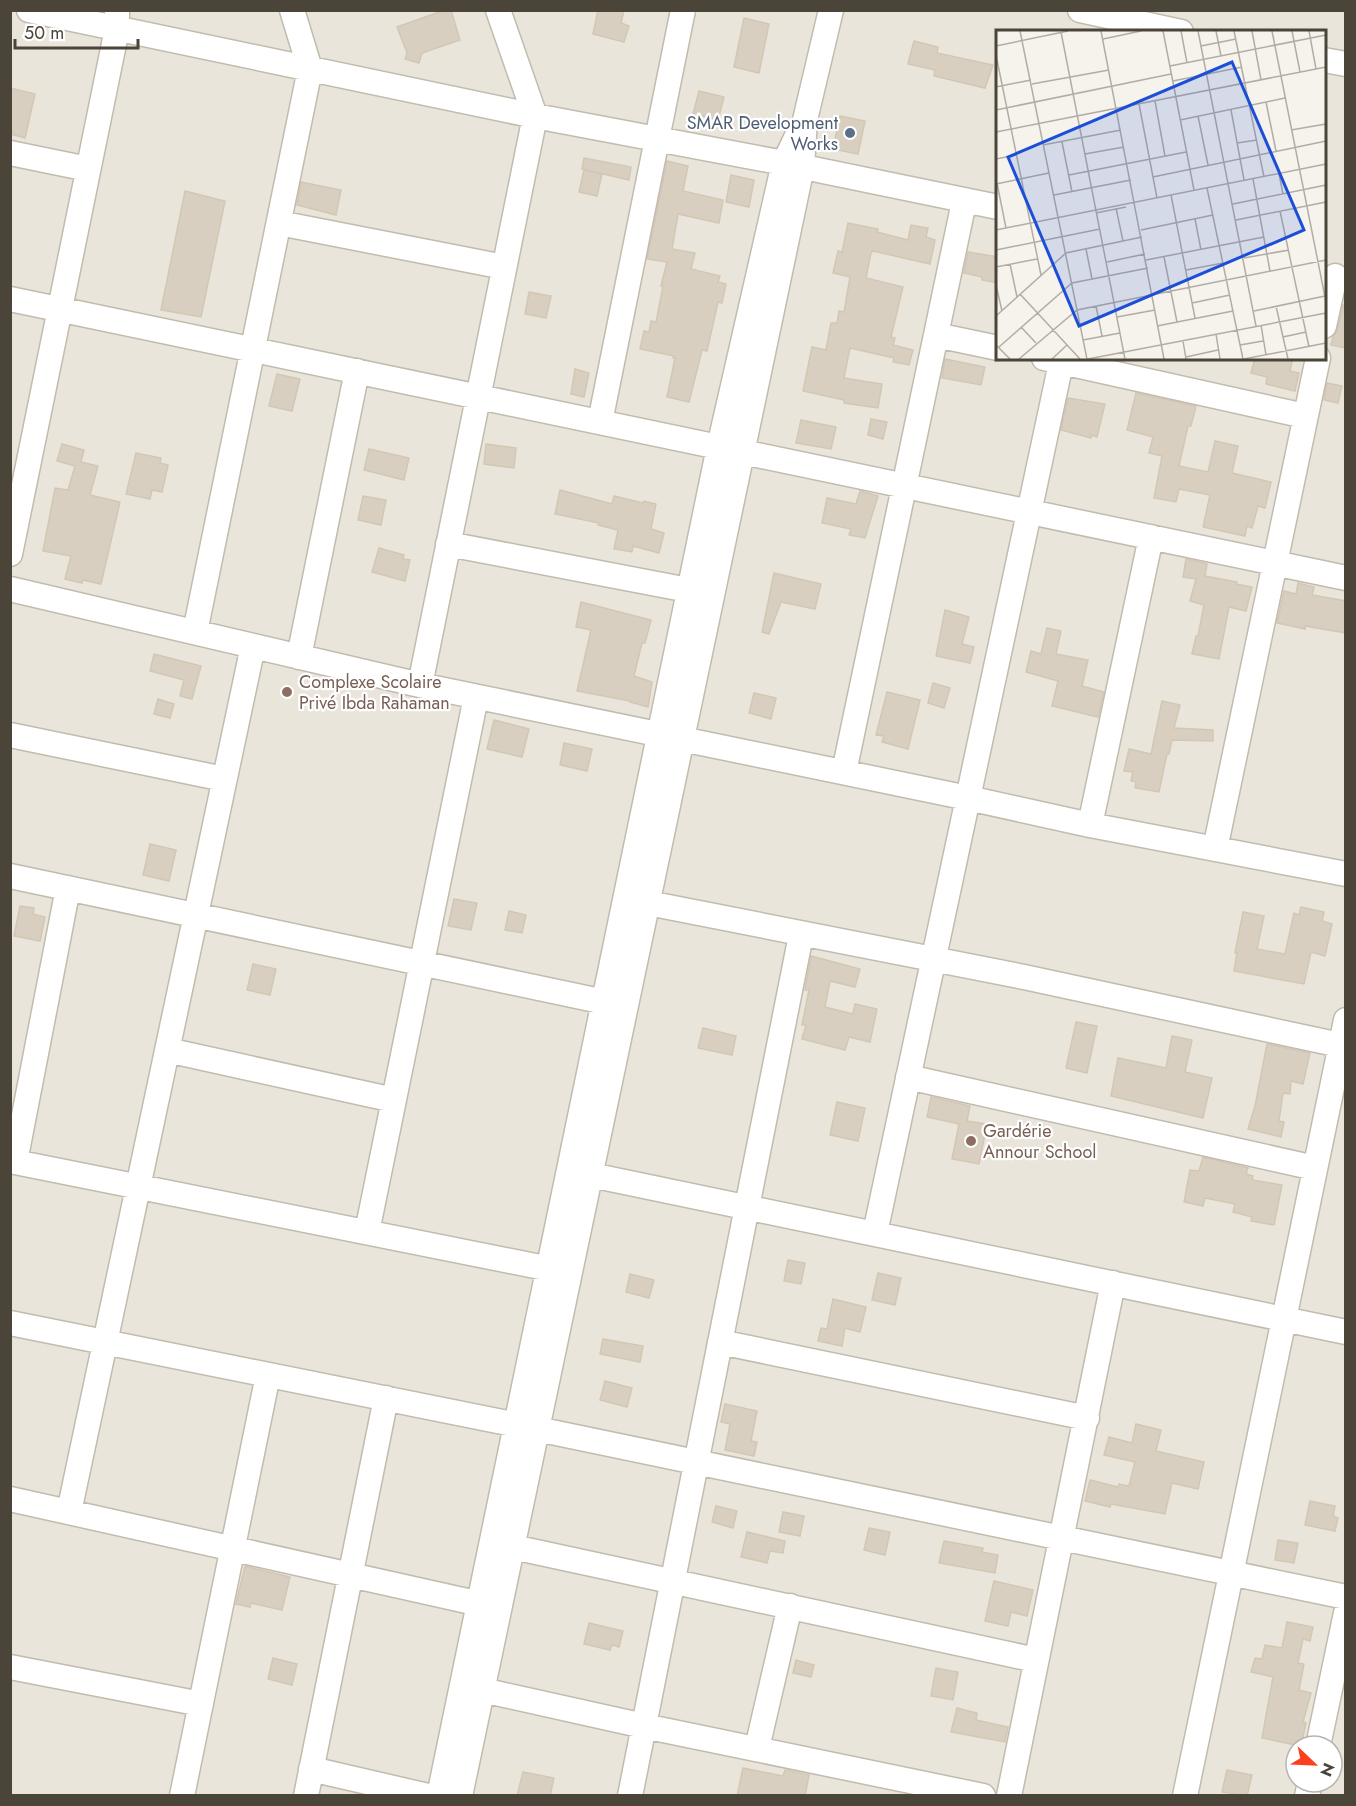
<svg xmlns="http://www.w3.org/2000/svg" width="1356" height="1806" viewBox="0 0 1356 1806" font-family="Jost,sans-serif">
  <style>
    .residential { fill: #eae5da; fill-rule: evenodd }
    .building { fill: #d8cfc1; stroke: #d3c7b4; stroke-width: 1.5 }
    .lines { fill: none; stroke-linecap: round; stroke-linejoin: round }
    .minor-casing { stroke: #c2bbae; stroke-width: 27 }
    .minor { stroke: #fff; stroke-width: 24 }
    .service-dot { fill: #5c6f8a; stroke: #fff; stroke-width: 2 }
    .education-dot { fill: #8d6e63; stroke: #fff; stroke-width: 2 }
    .labels { text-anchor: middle; stroke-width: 4.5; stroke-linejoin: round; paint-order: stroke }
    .service-label { font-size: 18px; fill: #4e5e75; stroke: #fff; text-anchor: end }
    .education-label { font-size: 18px; fill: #785e54; stroke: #fff; text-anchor: start }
    .inset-road { fill: none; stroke: #b2ada4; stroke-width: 1.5 }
    .view { fill: #1d4ed8; fill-opacity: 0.15; stroke: #1d4ed8; stroke-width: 3 }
    .inset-edge { fill: none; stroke: #4b4439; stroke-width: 3 }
  </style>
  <rect width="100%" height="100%" fill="#f6f3ec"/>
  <!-- residential -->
  <path class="residential" d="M11,11H1345V1795L11,1796ZM998,32H1324V358H998ZM1296,1746H1332V1782H1296Z"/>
  <!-- building -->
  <path class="building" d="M445,10H451L460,40L422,53L419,63L405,59L407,53L397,27Z
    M598,10H624L621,23L629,26L624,42L593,34Z
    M744,18L769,24L759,73L734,67Z
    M914,41L938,47L937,53L993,65L985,88L934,76L935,70L908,64Z
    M10,88L35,94L25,138L10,134Z
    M699,91L724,97L718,120L693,114Z
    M840,116L865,121L858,154L833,149Z
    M584,158L631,167L629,180L582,169Z
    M667,161L688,166L683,191L723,200L719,223L678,214L672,249L695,253L691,269L720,276L718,282L726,284L722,303L718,302L707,351L702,350L689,402L667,397L675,358H673L674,356L640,349L644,331L649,332L651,321L656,322L663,286H661L667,262L647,259Z
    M584,170L602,174L597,196L579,192Z
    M731,175L754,180L749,207L726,202Z
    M301,182L341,190L336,215L297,205Z
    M185,191L225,201L201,317L161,310Z
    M848,223L878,229L877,232L908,240L911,225L928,228L926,237L935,240L930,264L873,251L871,253L866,278L903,287L891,337L895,338L893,345L913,350L909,365L893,362L894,358L850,348L844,378L882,384L878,408L844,403V400L803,391L812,347L826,350L831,323H837L839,311L844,312L850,277L833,273L838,251L842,252Z
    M968,252L998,257V283L982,280V277L964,273Z
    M529,292L551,296L546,318L525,314Z
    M1343,305L1346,306V348L1331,345L1333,337L1338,329Z
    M1255,358H1293L1290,371L1299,373L1295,391L1266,384L1267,377L1251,373Z
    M945,359L985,367L981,385L942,378Z
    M575,369L589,373L584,397L571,394Z
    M277,374L300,379L292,411L269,406Z
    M1327,383L1342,386L1338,403L1324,400Z
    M1136,393L1196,406L1191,426H1188L1179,466L1208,472L1215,441L1238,446L1232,473L1271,482L1265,508L1258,506L1252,528L1247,526L1245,536L1203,527L1210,495L1179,489L1176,502L1154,498L1162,456L1149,453L1153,437L1127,430Z
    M1068,398L1105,404L1097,437L1091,435V438L1061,430Z
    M871,419L887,422L883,439L868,435Z
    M801,420L836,427L831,449L796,443Z
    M62,444L84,450L81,462L98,466L90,495L120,502L101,584L83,580L82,583L65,579L71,556L43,551L55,488L68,490L75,466L57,461Z
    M486,444L516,448L514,468L484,464Z
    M369,449L409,458L404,480L364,470Z
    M136,453L161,458L160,463L168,465L162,492L152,490L150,499L126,494Z
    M560,490L612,504L614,496L643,503L644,501L656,504L651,529L664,533L659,553L633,546L632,552L614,549L618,530L598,525L599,523L555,514Z
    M860,491L878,496L865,538L849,535L851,529L822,523L827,498L856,504Z
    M363,496L386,500L381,525L358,520Z
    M379,548L404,555L403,559L410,560L405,581L372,572Z
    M1186,559L1207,564L1205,576L1237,582L1236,584L1252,587L1246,611L1229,607L1219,659L1192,654L1196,636H1198L1204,605L1190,601L1196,579L1183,577Z
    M774,573L821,584L815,609L781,602L769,634L762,632Z
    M1298,583L1314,587L1312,595L1346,601V633L1305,626V629L1277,623L1284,591L1296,594Z
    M581,602L651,620L645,643H642L634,676L652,682L648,707L630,702V701L577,691L591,630L576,627Z
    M945,610L969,617L962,644L974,647L970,663L936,656Z
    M1047,628L1061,631L1056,654L1088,660L1082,686L1104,692L1098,717L1052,706L1058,681L1026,672L1031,651L1041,654Z
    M154,654L201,666L192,699L180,696L184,680L150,671Z
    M933,683L950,688L944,708L928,703Z
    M887,692L920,700L908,749L882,742L884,736L876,735Z
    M754,693L776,698L771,719L749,713Z
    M158,699L174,704L170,718L154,714Z
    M1162,701L1180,705L1174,728L1213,730V741L1172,740L1169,754H1167L1159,792L1135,788L1136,782L1131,781L1133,772L1124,771L1129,749L1151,754Z
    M494,720L529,729L522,757L487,749Z
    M564,743L592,749L587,771L560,765Z
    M150,844L176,850L169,881L143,875Z
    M454,899L477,903L471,930L448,926Z
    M20,906L34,908L33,914L45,917L40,941L14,936Z
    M1301,907L1324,912L1322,921L1332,924L1325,956L1311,952L1304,984L1234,971L1237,953H1235L1243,912L1264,916L1257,949L1285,954L1294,913L1299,915Z
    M509,911L526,915L522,933L505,930Z
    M811,956L860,969L855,987L830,981L825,1007L853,1014L855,1004L877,1009L870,1042L849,1037L845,1050L802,1039L806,1025H802L809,990H805Z
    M253,964L276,969L270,995L247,990Z
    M1076,1022L1097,1026L1087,1073L1066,1068Z
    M703,1028L736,1036L732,1055L698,1048Z
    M1172,1036L1192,1040L1185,1072L1212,1078L1203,1118L1111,1096L1118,1058L1166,1068Z
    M1267,1044L1310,1053L1303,1084L1291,1081L1290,1094L1283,1093L1279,1121L1284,1122L1281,1137L1248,1129L1255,1106Z
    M931,1097L970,1106L967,1121L987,1124L979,1164L952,1159L959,1124L927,1117Z
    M837,1102L865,1108L858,1141L830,1135Z
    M1203,1157L1248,1168L1246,1174L1253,1176L1252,1180L1282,1185L1274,1225L1251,1221L1252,1217L1233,1212L1235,1204L1205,1198L1203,1206L1184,1202L1190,1170L1199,1171Z
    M788,1260L805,1263L801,1284L784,1281Z
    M878,1273L901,1278L895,1305L872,1300Z
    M630,1274L654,1280L649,1298L626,1292Z
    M833,1299L866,1307L860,1332L845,1328L842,1346L818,1341L821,1328L827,1329Z
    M603,1339L643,1346L640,1362L600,1354Z
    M605,1381L632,1388L627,1407L600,1400Z
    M725,1404L757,1411L751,1441L757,1442L754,1456L725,1450L730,1424L721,1422Z
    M1136,1424L1161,1430L1156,1451L1204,1462L1198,1489L1172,1483L1165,1514L1111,1504L1110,1507L1085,1501L1090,1480L1118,1487L1119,1484L1129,1486L1135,1462L1104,1455L1109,1437L1132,1443Z
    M1310,1501L1335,1506L1333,1516L1338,1518L1335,1531L1305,1525Z
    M716,1506L737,1511L733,1528L712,1522Z
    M783,1512L804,1516L800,1536L779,1532Z
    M869,1528L890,1532L885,1555L864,1550Z
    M747,1532L785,1541L783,1553L770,1551L767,1563L741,1557Z
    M1278,1540L1298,1543L1294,1563L1275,1560Z
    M944,1541L983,1548L982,1552L998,1555L995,1573L939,1563Z
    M245,1566L290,1577L282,1610L251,1603L250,1607L236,1604Z
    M994,1581L1033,1590L1027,1616L1011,1612L1008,1626L985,1621Z
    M1287,1622L1313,1627L1310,1641L1303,1639L1298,1663L1304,1664L1299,1690L1311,1693L1303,1722L1306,1723L1301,1746L1262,1738L1273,1677L1251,1672L1255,1658L1262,1659L1265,1645L1282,1648Z
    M589,1623L623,1631L619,1647L612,1645L610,1650L584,1644Z
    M273,1658L297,1664L292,1685L268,1679Z
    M796,1660L814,1665L811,1677L793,1673Z
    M936,1668L958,1672L953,1700L931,1696Z
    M957,1708L977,1713L976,1720L1008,1727L1005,1742L951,1732Z
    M743,1768L783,1776L785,1770L809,1775L805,1796H737Z
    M1227,1770L1252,1775L1247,1796L1222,1792Z
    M523,1772L554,1778L550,1796H517Z"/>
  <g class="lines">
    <!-- minor casing -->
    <g class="minor-casing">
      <path id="minor" d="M29,10L535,116L784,163L998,207
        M1080,10L1181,32
        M1324,60L1346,64
        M10,153L88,169
        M279,223L504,267
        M10,299L1346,578
        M1324,326L1335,276
        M936,335L998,348
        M1044,358L1305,416
        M600,422L683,10
        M448,544L704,593
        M10,554L117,29V10
        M10,589L420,685L968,798L1090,825L1346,874
        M195,632L310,69L292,10
        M299,657L357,371
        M420,685L535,116L498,10
        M10,735L224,779
        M844,772L964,202
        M1090,825L1151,537
        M1215,849L1318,358
        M10,876L619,1005
        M648,903L1024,977L1340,1045
        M167,1050L394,1100
        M908,1077L1315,1168
        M10,1161L565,1272
        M15,1162L68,888
        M591,1175L1346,1332
        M367,1232L476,697
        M875,1233L1061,363
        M10,1323L537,1429L1346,1597
        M720,1342L1087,1418
        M10,1499L494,1607
        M69,1512L253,646
        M513,1547L1036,1660
        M10,1667L201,1704
        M482,1690L644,1726L983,1796
        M1318,1746L1346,1613
        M757,1748L790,1606
        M311,1769L428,1796
        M182,1796L268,1375
        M306,1796L386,1398
        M439,1796L719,447L784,163L800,130
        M460,1796L802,167L805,120L831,10
        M630,1796L801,935
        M1009,1796L1113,1283
        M1185,1796L1346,1020
        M1307,1796L1310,1782"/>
    </g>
    <!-- minor -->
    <use href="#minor" class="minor"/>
  </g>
  <!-- markers -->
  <circle class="service-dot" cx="850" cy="133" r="6"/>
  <g class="education-dot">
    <circle cx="287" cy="692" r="6"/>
    <circle cx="971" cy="1141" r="6"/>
  </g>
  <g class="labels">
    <!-- service labels -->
    <g class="service-label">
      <text x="838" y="129">SMAR Development<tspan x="838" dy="21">Works</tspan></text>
    </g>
    <!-- education labels -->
    <g class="education-label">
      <text x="299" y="688">Complexe Scolaire<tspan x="299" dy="21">Privé Ibda Rahaman</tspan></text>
      <text x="983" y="1137">Gardérie<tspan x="983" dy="21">Annour School</tspan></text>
    </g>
  </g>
  <!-- overview -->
  <g transform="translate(996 30)">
    <rect width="330" height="330" fill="#f6f3ec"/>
    <path class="inset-road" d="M24,1L91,329M105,1L168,329M167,1L198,160M185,1L191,33M202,1L260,296M220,1L225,26M238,1L268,147M256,1L265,50M276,1L330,272M296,1L304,42M313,1L320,39M65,2L129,329M107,9L145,1M0,16L72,1M205,16L240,9M0,25L45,245M174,36L330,5M177,51L246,37M36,54L113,40M0,57L35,50M159,71L169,126M270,72L280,121M143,74L161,168M0,80L175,44M235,80L248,150M202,86L212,135M184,90L289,68M295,100L330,94M0,102L330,37M66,112L76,162M241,113L261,110M47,115L125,100M89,124L128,117M0,129L20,125M283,144L287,164M73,145L190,122M157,147L330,111M257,149L274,241M1,153L10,198M0,154L53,143M211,158L247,329M58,165L135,150M175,165L199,288M237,174L330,155M120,178L127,211M284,181L313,317M100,183L130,177M199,189L205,220M240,190L330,172M0,200L330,134M145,200L217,185M90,219L96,249M0,220L104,199M168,227L181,292M248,228L293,220M150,230L268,207M111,232L149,224M14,234L21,267M0,237L41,229M190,240L227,233M0,255L6,281M24,264L84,329M196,273L234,265M100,276L106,306M280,276L292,329M258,281L329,266M0,286L70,223L146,207M121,287L159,280M265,295L270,325M161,296L237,281M25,297L40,313M220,304L224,329M287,307L310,302M87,310L124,303M187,311L190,329M0,315L14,329M244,315L267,311M3,317L76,253L152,238M190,327L222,320M23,329L81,280L330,230M56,329L71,315M92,329L330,283M248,329L330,313"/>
    <path class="view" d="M236,32L308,200L83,296L12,127Z"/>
    <rect width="330" height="330" class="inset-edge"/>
  </g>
  <!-- border -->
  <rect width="1356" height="1806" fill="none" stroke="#4b4439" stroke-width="24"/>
  <!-- north arrow -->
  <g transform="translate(1314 1764) rotate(113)"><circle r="28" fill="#ffffff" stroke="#b7b4b0" stroke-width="1.5"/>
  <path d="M0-4.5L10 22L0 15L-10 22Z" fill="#fc3f1d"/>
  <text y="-9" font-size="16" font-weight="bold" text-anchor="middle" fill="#4b4439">N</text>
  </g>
  <!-- scale -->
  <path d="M15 39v9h123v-9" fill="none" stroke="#4b4439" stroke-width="3"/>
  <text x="24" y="39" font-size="18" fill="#4b4439" stroke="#ffffff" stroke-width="4.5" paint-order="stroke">50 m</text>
</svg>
